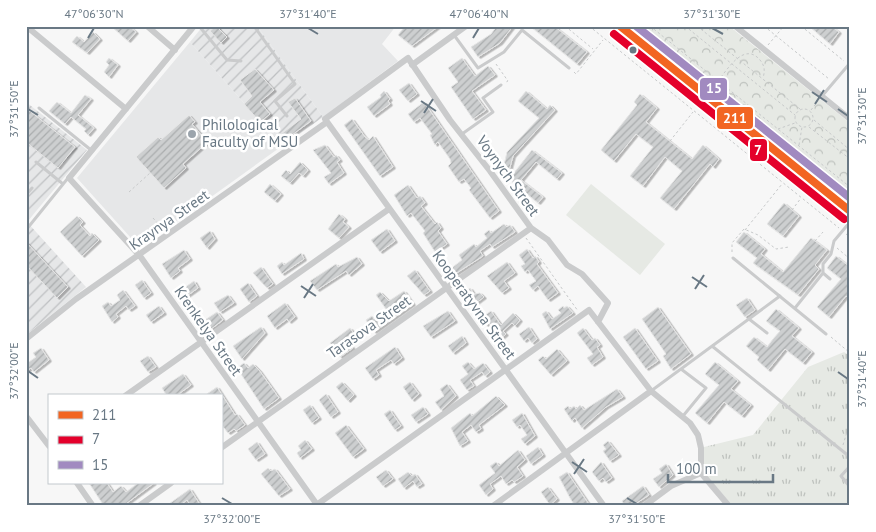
<svg xmlns="http://www.w3.org/2000/svg" width="876" height="532" viewBox="0 0 876 532" font-family="'PT Sans',sans-serif">
  <style>
    .built { fill: #e6e7e8 }
    .industrial { fill: url(#industrial-furrows) }
    .grass { fill: url(#grass-tufts) }
    .forest { fill: url(#forest-crowns) }
    .pitch { fill: #e6e9e4 }
    .building { fill: url(#building-hatch); stroke: #e6e6e6; filter: url(#shadow) }
    .lines { fill: none; stroke-linecap: round; stroke-linejoin: round }
    .path { stroke: #c7c9ca; stroke-width: 1; stroke-dasharray: 2.5 2.5; stroke-linecap: butt }
    .lane { stroke: #cacbcc; stroke-width: 3 }
    .street { stroke: #cacbcc; stroke-width: 6 }
    .secondary { stroke: #dedfe0; stroke-width: 9 }
    .bus-1-casing { stroke: #fff; stroke-width: 11 }
    .bus-2-casing { stroke: #fff; stroke-width: 11 }
    .bus-3-casing { stroke: #fff; stroke-width: 11 }
    .bus-1 { stroke: #f26522; stroke-width: 8 }
    .bus-2 { stroke: #e4002b; stroke-width: 8 }
    .bus-3 { stroke: #a18ac0; stroke-width: 8 }
    .ticks { fill: none; stroke: #697884; stroke-width: 2 }
    .bus-dot { fill: #697884; stroke: #fff; stroke-width: 2 }
    .poi-dot { fill: #9ba4ac; stroke: #fff; stroke-width: 2 }
    .labels { text-anchor: middle; stroke-width: 5; stroke-linejoin: round; paint-order: stroke }
    .poi-label { font-size: 15px; fill: #697884; stroke: #fff; text-anchor: start }
    .street-label { font-size: 15px; fill: #697884; stroke: #fff }
    .line-badge { stroke: #fff; stroke-width: 2 }
    .badge-label { font-size: 14px; text-anchor: middle; font-weight: bold; fill: #fff }
    .neatline { fill: none; stroke: #697884; stroke-width: 2 }
    .ticks-label { font-size: 12px; text-anchor: middle; fill: #697884 }
  </style>
  <defs>
    <pattern id="industrial-furrows" width="10" height="10" patternUnits="userSpaceOnUse" patternTransform="scale(1.25)"><rect width="10" height="10" fill="#e6e7e8"/><path d="M-1 1l2-2M0 10L10 0M9 11l2-2" fill="none" stroke="#bec0c2"/></pattern>
    <pattern id="grass-tufts" width="24" height="20" patternUnits="userSpaceOnUse" patternTransform="scale(1.25)"><rect width="24" height="20" fill="#e6e9e4"/><path d="M3 7l-1-3M5 7V3M7 7l1-3M15 17l-1-3M17 17v-4M19 17l1-3" fill="none" stroke="#bec2be"/></pattern>
    <pattern id="forest-crowns" width="20" height="18" patternUnits="userSpaceOnUse" patternTransform="scale(1.25)"><rect width="20" height="18" fill="#e6e9e4"/><path d="M2 6a3 3 0 1 1 6 0M12 15a3 3 0 1 1 6 0" fill="none" stroke="#bec2be"/></pattern>
    <pattern id="building-hatch" width="6" height="6" patternUnits="userSpaceOnUse" patternTransform="scale(1.25)"><rect width="6" height="6" fill="#cdcfd0"/><path d="M-1 1l2-2M0 6l6-6M5 7l2-2" fill="none" stroke="#aaadae"/></pattern>
    <filter id="shadow"><feDropShadow dx="2.5" dy="1.5" stdDeviation="0" flood-color="#0004"/></filter>
  </defs>
  <rect width="100%" height="100%" fill="#f7f7f7"/>
  <!-- built -->
  <path class="built" d="M257,26H396L382,44L398,61L323,117Z
    M190,42L282,146L140,248L77,178Z"/>
  <!-- industrial -->
  <path class="industrial" d="M203,26H257L323,117L282,146L190,42Z
    M26,102L87,150L27,222L86,287L26,335Z"/>
  <!-- grass -->
  <path class="grass" d="M844,352L850,356V502L844,506H733L703,472L704,447L753,435L808,367Z"/>
  <!-- forest -->
  <path class="forest" d="M626,26H729L850,123V206Z"/>
  <!-- pitch -->
  <path class="pitch" d="M591,184L665,244L640,275L566,215Z"/>
  <!-- building -->
  <path class="building" d="M111,26H129L136,32L128,41Z
    M216,26L227,37L221,43L210,31Z
    M405,26H439L412,46L398,35Z
    M497,26H513L500,43L478,57L471,47L491,34Z
    M530,26H554L587,52L577,64Z
    M809,26H831L839,32L830,44Z
    M93,32L100,39L87,53L72,42L77,36L84,42Z
    M109,58L118,65L109,77L104,72L109,65L106,62Z
    M462,58L475,76L488,66L495,75L472,91L486,110L473,119L451,87L458,82L448,68Z
    M255,69L274,90L260,102L270,114L260,122L244,104L252,96L240,80Z
    M409,83L417,94L408,101L399,90Z
    M384,91L390,99L388,101L390,104L374,116L367,107L381,97L380,95Z
    M526,91L547,109L550,105L555,110L513,156L507,178L504,175L502,177L497,173L504,165L507,152L539,118L518,101Z
    M640,94L657,108L646,122L692,159L703,145L719,159L713,167L710,164L674,209L660,198L682,171L665,157L643,186L630,176L653,147L636,134L614,161L601,150L637,105L634,102Z
    M85,95L91,99L78,115L94,128L88,135L84,131L86,129L71,117L65,124L49,111L57,102L71,113Z
    M295,98L311,121L285,140L281,134L301,119L288,102Z
    M424,102L499,211L490,218L469,190L471,188L464,179L459,182L448,166L451,163L450,159L438,142L435,145L430,135L432,134L420,118L414,122L408,114Z
    M26,108L75,147L58,168L26,142Z
    M189,115L195,122L192,124L202,136L205,133L211,139L183,164L186,168L164,188L136,157L158,137L161,140Z
    M352,119L365,137L369,140L373,136L393,167L380,176L344,125Z
    M325,145L334,157L336,155L340,160L337,162L344,173L329,184L324,177L331,173L313,150Z
    M532,150L562,173L557,179L536,162L521,180L543,197L538,203L509,179Z
    M300,162L308,170L303,176L299,173L290,183L281,176L286,170L290,174Z
    M270,184L281,194L275,201L264,192Z
    M408,185L417,198L420,196L425,203L421,206L435,224L437,222L441,228L438,231L447,244L435,252L423,233L425,231L411,213L407,216L394,195Z
    M784,203L799,216L783,236L767,224Z
    M339,214L345,219L343,222L349,227L339,238L328,229Z
    M77,216L83,222L80,225L90,236L92,233L99,240L82,256L60,232Z
    M504,224L507,227L510,225L515,232L492,247L490,244L480,251L483,256L452,276L449,270L462,260L459,255L474,244L476,247L487,238L484,234L489,230L491,233Z
    M387,229L395,241L380,252L371,240Z
    M210,231L215,239L207,248L200,238Z
    M744,232L765,249L761,254L783,272L811,238L827,250L815,265L819,269L798,295L753,263L757,258L736,242Z
    M26,242L68,287L57,298L26,265Z
    M527,249L533,258L535,256L539,262L537,264L558,293L548,300L538,286L533,290L529,285L536,281L528,270L525,272L521,266L525,264L519,255Z
    M184,250L190,259L178,268L180,271L171,278L162,264Z
    M301,253L304,259L282,274L277,266L282,262L284,265Z
    M836,256L850,267V299L846,296L829,317L817,307L841,279L827,268Z
    M357,257L362,264L349,275L346,271L317,290L310,281L336,264L338,267Z
    M507,262L515,273L504,281L509,288L502,293L487,276Z
    M261,267L273,284L267,288L253,273Z
    M415,270L430,291L424,295L407,276Z
    M142,280L151,293L144,298L135,285Z
    M194,281L198,288L184,298L180,291Z
    M248,283L257,296L249,302L240,289Z
    M470,288L474,294L480,293L484,297L476,303L474,300L471,302L464,293Z
    M123,290L135,306L129,310L126,306L116,314L118,317L112,322L102,306L108,302L111,306L120,300L117,295Z
    M404,291L413,304L374,332L366,320L372,316L374,319L386,309L376,295L380,292L389,301Z
    M228,295L234,303L220,312L214,303Z
    M747,298L755,310L745,317L736,305Z
    M285,303L295,317L289,322L287,319L275,328L267,316Z
    M159,306L164,313L151,322L146,315Z
    M563,306L564,308L567,306L573,313L550,329L542,314L546,311L552,319L561,313L558,310Z
    M658,307L691,354L671,369L663,356L666,354L642,319Z
    M776,309L799,328L792,336L812,352L803,363L785,349L768,370L757,360L759,357L746,346L754,337L767,347L773,339L780,331L766,321Z
    M448,311L455,321L431,337L423,326Z
    M491,311L501,325L513,313L520,320L515,326L512,323L503,331L506,334L500,339L489,323L486,325L481,318Z
    M217,312L223,320L207,332L202,326L207,323L205,320Z
    M261,327L265,333L242,359L233,346Z
    M529,327L537,339L532,343L528,338L524,341L519,334Z
    M350,328L356,337L348,342L353,348L340,357L330,343Z
    M583,328L592,340L595,338L600,345L597,347L603,357L592,365L587,358L593,354L577,333Z
    M635,328L658,361L646,369L623,337Z
    M462,336L466,343L453,353L448,346Z
    M395,347L402,358L394,364L391,360L376,370L379,375L373,379L365,368Z
    M41,348L49,360L34,372L31,368L26,371V364L36,357L33,353Z
    M557,349L567,361L551,375L538,360L543,356L546,359Z
    M148,356L156,367L148,372L140,361Z
    M468,362L474,369L483,363L490,372L485,376L482,372L470,380L474,386L467,390L460,380L468,374L462,366Z
    M715,362L738,381L731,389L751,405L742,416L724,402L707,423L695,413L719,385L705,374Z
    M244,363L248,368L253,364L259,370L279,398L264,409L237,368Z
    M183,374L191,385L176,396H167L162,388Z
    M342,382L354,395L348,401L336,387Z
    M410,382L419,394L412,400L403,387Z
    M447,384L456,396L441,410L435,402L444,396L440,389Z
    M217,387L235,415L237,414L245,425L236,431L234,429L228,433L221,424V396H204Z
    M617,389L623,397L606,407L582,428L575,418L572,421L564,409L568,406L570,409L574,406L576,409L580,405L584,410Z
    M326,394L338,412L331,417L319,400Z
    M496,396L505,405L479,425L481,429L476,432L471,425L462,432L468,441L460,446L451,428L470,413L472,416Z
    M310,405L319,418L312,423L303,410Z
    M423,407L428,414L416,422L411,415Z
    M390,410L401,426L395,430L384,414Z
    M522,413L535,436L525,444L521,439L527,435L520,425L517,427L512,420Z
    M346,425L364,449L353,457L335,433Z
    M305,440L312,449L300,458L297,453L301,450L298,446Z
    M608,441L619,455L610,461L603,451L606,449L603,445Z
    M257,442L265,454L256,460L248,449Z
    M538,447L543,455L531,464L526,456Z
    M518,450L525,460L517,467L523,476L514,482L512,480L506,484L501,476L490,484L493,489L486,495L479,485L495,473L490,466L496,462L499,466Z
    M601,462L612,478L606,482L603,478L599,481L592,472Z
    M666,464L673,475L659,487L653,479L662,473L659,469Z
    M268,468L271,471L275,469L290,489L279,496L261,474Z
    M386,470L393,479L383,486L376,477Z
    M408,472L412,476L415,474L422,484L417,487L413,481L404,488L398,479Z
    M567,472L584,497L590,506H575L570,498L559,477Z
    M89,483H107L113,492L121,486L126,492L138,483H154L123,506H104Z
    M643,486L649,495L632,506H625L622,501Z
    M548,487L557,499L550,505L541,492Z
    M190,489L199,503L195,506H191L187,500L179,506H166Z"/>
  <g class="lines">
    <!-- path -->
    <path class="path" d="M565,26L593,49
      M589,26L839,228
      M650,26L850,187
      M685,26L795,115
      M697,26L800,109
      M764,26L829,79
      M801,26L844,61
      M559,30L563,26
      M768,45L784,26
      M496,64L508,81L506,82
      M574,72L576,74L603,40
      M718,81C727,70 744,41 760,60C765,66 765,71 763,78
      M795 118a9 9 0 1 1 18 0a9 9 0 1 1-18 0Z
      M811,110L818,101
      M814,120L850,150
      M809,127L850,159
      M778,129L795,123
      M670,141L693,112
      M799,145L802,127
      M129,192L150,173
      M792,210L801,198
      M153,218L163,229
      M745,230L782,184
      M846,234L850,237
      M526,238L578,311
      M815,241L823,232
      M837,248L850,259
      M732,252V243L744,229L758,235L776,249L789,247
      M831,337L850,353
      M843,445L850,422"/>
    <!-- lane -->
    <path class="lane" d="M199,26L227,60L241,61
      M254,26L295,84L275,101L287,116
      M454,35L478,68L504,52L522,30L569,68
      M822,96L850,63
      M39,108L91,150
      M462,134L493,112L483,98L501,85
      M36,162L63,184
      M26,195L32,188
      M26,230L68,178
      M733,258L826,334
      M823,273L830,279
      M795,308L823,273V264L831,254L834,241L850,222
      M749,319L767,333
      M712,346L850,457
      M681,369L706,388L683,416
      M651,391L780,296
      M850,466L841,476L850,487"/>
    <!-- street -->
    <path class="street" d="M26,26L126,109
      M147,26L175,50
      M194,26L69,178L140,256L318,506
      M735,26L850,119
      M412,65L466,26
      M598,322L608,303L582,274L567,265L548,240L531,228L490,171L450,120L408,58L325,119L604,506
      M26,339L76,299L327,122
      M125,396L389,209
      M26,416L49,446
      M221,448L531,228
      M77,483L93,506
      M139,506L171,483
      M315,506L589,310L651,391L690,423L698,435L701,448V473L729,506
      M493,506L651,391
      M644,506L671,486L701,473"/>
    <!-- secondary -->
    <path class="secondary" d="M620,26L850,211"/>
    <!-- bus-1 casing -->
    <g class="bus-1-casing">
      <path id="bus-1" d="M620,26L850,211"/>
    </g>
    <!-- bus-2 casing -->
    <g class="bus-2-casing">
      <path id="bus-2" d="M614,34L844,219"/>
    </g>
    <!-- bus-3 casing -->
    <g class="bus-3-casing">
      <path id="bus-3" d="M636,26L850,198"/>
    </g>
    <!-- bus-1 -->
    <use href="#bus-1" class="bus-1"/>
    <!-- bus-2 -->
    <use href="#bus-2" class="bus-2"/>
    <!-- bus-3 -->
    <use href="#bus-3" class="bus-3"/>
  </g>
  <!-- ticks -->
  <path class="ticks" d="M308,28L318,34M712,28L723,34M88,38L94,28M473,38L479,28M812,92L827,102M421,101L436,111M815,104L824,90M28,109L38,115M838,109L848,116M424,113L433,99M692,277L707,287M301,286L316,296M695,289L704,275M304,298L313,284M28,371L38,378M838,372L848,379M572,462L587,472M574,474L584,459M222,498L232,504M627,498L637,504"/>
  <!-- markers -->
  <circle class="bus-dot" cx="633" cy="50" r="4.5"/>
  <circle class="poi-dot" cx="192" cy="134" r="5"/>
  <g class="labels">
    <!-- poi labels -->
    <g class="poi-label">
      <text x="202" y="130">Philological<tspan x="202" dy="17">Faculty of MSU</tspan></text>
    </g>
    <!-- street labels -->
    <g class="street-label">
      <text transform="translate(508 176) rotate(54)" y="5">Voynych Street</text>
      <text transform="translate(169 220) rotate(-35)" y="5">Kraynya Street</text>
      <text transform="translate(474 305) rotate(54)" y="5">Kooperatyvna Street</text>
      <text transform="translate(369 327) rotate(-35)" y="5">Tarasova Street</text>
      <text transform="translate(208 331) rotate(55)" y="5">Krenkelya Street</text>
    </g>
  </g>
  <g class="line-badge">
    <rect x="699" y="77" width="29" height="24" rx="5" fill="#a18ac0"/>
    <rect x="716" y="106" width="38" height="24" rx="5" fill="#f26522"/>
    <rect x="749" y="138" width="19" height="24" rx="5" fill="#e4002b"/>
  </g>
  <g class="badge-label">
    <text x="714" y="93">15</text>
    <text x="735" y="123">211</text>
    <text x="758" y="155">7</text>
  </g>
  <!-- border -->
  <rect width="876" height="532" fill="none" stroke="#ffffff" stroke-width="55"/>
  <!-- legend -->
  <rect x="48" y="394" width="175" height="90" fill="#ffffff" stroke="#c3c9ce"/>
  <rect x="58" y="411" width="25" height="8" fill="#f26522" stroke="#c3c9ce"/>
  <text x="92" y="420" font-size="15" fill="#697884">211</text>
  <rect x="58" y="436" width="25" height="8" fill="#e4002b" stroke="#c3c9ce"/>
  <text x="92" y="444" font-size="15" fill="#697884">7</text>
  <rect x="58" y="461" width="25" height="8" fill="#a18ac0" stroke="#c3c9ce"/>
  <text x="92" y="470" font-size="15" fill="#697884">15</text>
  <!-- scale -->
  <path d="M668 474v8h105v-8" fill="none" stroke="#697884" stroke-width="2.5"/>
  <text x="676" y="474" font-size="15" fill="#697884" stroke="#ffffff" stroke-width="4" paint-order="stroke">100 m</text>
  <rect x="28" y="28" width="820" height="476" class="neatline"/>
  <g class="ticks-label">
    <text x="94" y="18">47°06'30"N</text>
    <text x="308" y="18">37°31'40"E</text>
    <text x="479" y="18">47°06'40"N</text>
    <text x="712" y="18">37°31'30"E</text>
    <text transform="translate(14 109) rotate(-90)" y="4">37°31'50"E</text>
    <text transform="translate(862 116) rotate(-90)" y="4">37°31'30"E</text>
    <text transform="translate(14 371) rotate(-90)" y="4">37°32'00"E</text>
    <text transform="translate(862 379) rotate(-90)" y="4">37°31'40"E</text>
    <text x="232" y="523">37°32'00"E</text>
    <text x="637" y="523">37°31'50"E</text>
  </g>
</svg>
